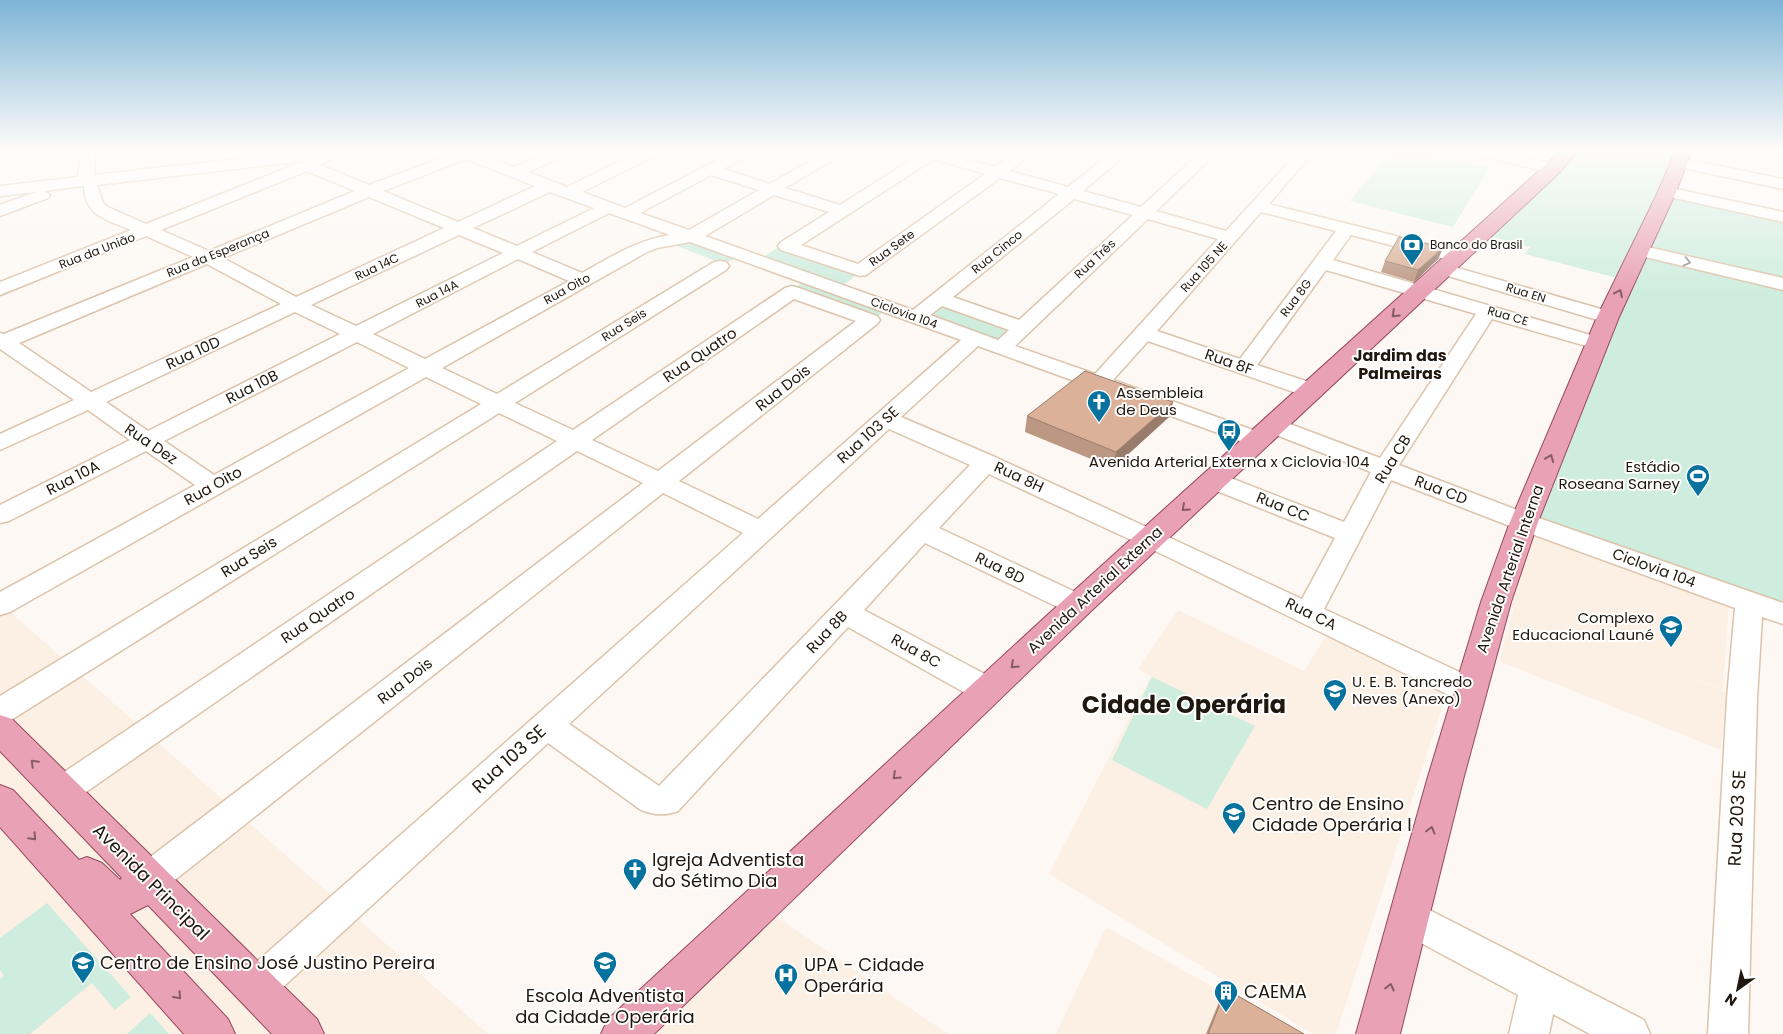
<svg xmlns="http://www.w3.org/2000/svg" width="1783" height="1034" viewBox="0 0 1783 1034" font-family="Poppins,sans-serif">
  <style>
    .built { fill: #fcefe3 }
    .green { fill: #ceedde }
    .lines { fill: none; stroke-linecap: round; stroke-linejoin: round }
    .minor-casing { stroke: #dcc3aa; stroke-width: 3 }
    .major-casing { stroke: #98485b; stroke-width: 2 }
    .minor { fill: #fff; fill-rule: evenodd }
    .major { fill: #e8a1b5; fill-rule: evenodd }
    .wall { fill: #bc9884 }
    .shaded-wall { fill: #997c6b }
    .building { fill: #dbb199; stroke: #997c6b }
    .oneway { stroke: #9b9793 }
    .oneway2 { stroke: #845c62 }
    .labels { text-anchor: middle; stroke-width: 4; stroke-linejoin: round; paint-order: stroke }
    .far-poi-label { font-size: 12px; fill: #20170e; stroke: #fff; text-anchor: start }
    .far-street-label { font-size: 12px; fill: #20170e; stroke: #fff }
    .street-label { font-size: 15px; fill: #20170e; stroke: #fff }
    .poi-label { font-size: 15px; fill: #20170e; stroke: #fff; text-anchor: start }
    .neighbourhood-label { font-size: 16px; font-weight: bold; fill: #20170e; stroke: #fff }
    .near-street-label { font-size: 18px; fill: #20170e; stroke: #fff }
    .near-poi-label { font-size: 18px; fill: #20170e; stroke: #fff; text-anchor: start }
    .near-district-label { font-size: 24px; font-weight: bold; fill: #20170e; stroke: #fff }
  </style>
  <rect width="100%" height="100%" fill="#fdf8f3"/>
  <!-- built -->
  <path class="built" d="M1485,150H1549L1541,162Z
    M1532,533L1729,603L1723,690L1641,658L1726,692L1721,750L1499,661L1514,608L1511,607Z
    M0,603L488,1034H0Z
    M1178,610L1304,671L1328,633L1447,692L1336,1034H1313L1049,874L1151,676L1138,669Z
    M771,913L948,1034H637Z
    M1106,927L1297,1034H1056Z"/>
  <!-- green -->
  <path class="green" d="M1393,150H1409L1490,168L1453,227L1350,201Z
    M1580,150H1675L1660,191L1617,278L1525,254L1530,247L1492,237Z
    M1674,195L1783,219V282L1649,250Z
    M680,242L697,243L737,257L724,264L669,243Z
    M780,246L858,274L842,286L762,258Z
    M1644,255L1783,287V607L1536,519Z
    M805,280L887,309L875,318L794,288Z
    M939,302L1016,329L1001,342L924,314Z
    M1152,677L1255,726L1207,809L1112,760Z
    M47,903L131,997L115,1010L92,983L30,1034H0V979L4,976L0,970V938Z
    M150,1013L169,1034H127Z"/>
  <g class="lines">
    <!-- minor casing -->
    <g class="minor-casing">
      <path id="minor" d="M81,150H95L94,175L317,150H363L361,153L336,157L320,165L369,185L453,154L450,150H470L514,167L553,150H572L570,153L528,172L567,187L644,150H663L661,153L582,192L625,208L737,150H755L753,153L723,169L770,184L829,150H847L845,153L785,188L840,205L919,155L912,153L910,150H945L944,153L995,167L1019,150H1036L1010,171L1068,187L1115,150H1131L1083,191L1141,207L1203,150H1219L1156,211L1226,231L1300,150H1315L1269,204L1463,253L1466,257L1463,261L1457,262L1351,235L1333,260L1604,339L1607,343L1604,347L1597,349L1492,319L1399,465L1533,516L1783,603V624L1762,617L1757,698L1748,1034H1708L1727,698L1735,608L1515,528L1391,480L1324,609L1481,682L1485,691L1481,700L1470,703L1459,700L1170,558L989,474L939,528L1088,598L1092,605L1088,612L1078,615L1068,612L925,543L864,610L998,681L1002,690L998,699L987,702L976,699L848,627L678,811C664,816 655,815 641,810L548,743L269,1000L256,1006L243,1000L237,987L243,974L743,533L663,493L161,891L149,896L137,891L132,879L137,867L643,483L577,451L73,801L62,805L51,801L46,791L51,781L557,441L499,413L11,720L0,724V696L481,404L426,377L10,612L0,615V592L195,485L146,451L9,521L0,523V505L130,440L88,410L0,450V434L74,400L0,349V333L4,334L193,257L146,236L0,295V282L131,230C108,220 84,216 84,186L44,191L50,195L48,198L0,216V205L36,192L0,196V186L78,177ZM466,159L535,186L458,222L383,191ZM934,159L985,174L858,264L801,245ZM304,161L146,224L108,207L103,203L97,185ZM307,171L355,191L209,251L161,230ZM711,175L759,190L689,230L640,213ZM1000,178L1059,194L913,310L705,236L774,195L829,212L781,242L778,246L781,250L860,276L866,275ZM550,192L594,208L517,246L473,228ZM369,197L444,228L296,297L223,258ZM1074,199L1133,215L1019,320L953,297ZM1261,212L1336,231L1240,359L1157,331ZM609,213L670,235C637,240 611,257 582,273L532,252ZM1148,219L1218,239L1095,374L1015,346ZM459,235L503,253L356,326L311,305ZM690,242L961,340L758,519L679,481L877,324L880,320L877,316L799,288L792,286L785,288L573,430L515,403L726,270L729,266L726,262L720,261L714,262L497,394L442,368L647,252L657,248ZM518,259L569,281L425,359L373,334ZM207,264L281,304L91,392L19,343ZM1326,270L1476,314L1380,458L1282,421L1274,419L1266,421L1263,426L1266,431L1371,472L1344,522L1223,475L1215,473L1207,475L1203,481L1207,487L1335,538L1302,599L995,457L901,417L978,346L1251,445L1259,447L1267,445L1270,440L1267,435L1113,380L1148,341L1305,396L1313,397L1321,396L1324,391L1321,386L1257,365ZM794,299L856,321L658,471L592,440ZM942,306L1009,330L998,340L930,315ZM295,312L340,334L148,431L106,402ZM357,342L409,368L214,475L164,441ZM889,429L970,465L659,786L569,724Z
        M1464,150H1492L1559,165L1562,168L1559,171L1554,173L1466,153Z
        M1679,158L1783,179V189L1674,166L1671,163L1674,160Z
        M1667,187L1783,212V222L1661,195L1659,192L1661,189Z
        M1639,245L1783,278V290L1633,254L1630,250L1633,246Z
        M1444,264L1615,313L1618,317L1615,321L1608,323L1438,273L1435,269L1438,265Z
        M1408,899L1644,1020L1650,1034H1590L1553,1014L1549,1034H1509L1518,995L1395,929L1390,917L1395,905Z"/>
    </g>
    <!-- major casing -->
    <g class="major-casing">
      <path id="major" d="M1562,150H1579L1559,173L1089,613L654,1034H601L608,1019L1067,597Z
        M1676,150H1692L1676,192L1619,317L1538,522L1511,602L1463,780L1400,1034H1356L1427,780L1481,602L1510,522L1597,317L1658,192Z
        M0,715L12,719L317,1019L324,1034H272L148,905L130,914L228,1019L235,1034H184L0,827V785L13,790L79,860L87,857L102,863L120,880L122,878L0,751Z"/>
    </g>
    <!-- minor -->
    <use href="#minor" class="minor"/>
    <!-- major -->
    <use href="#major" class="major"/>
  </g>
  <!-- wall -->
  <path class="wall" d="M1443,248L1438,259L1414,282L1381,272L1385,261Z
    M1173,402L1169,417L1113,468L1025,432L1027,416Z
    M1226,989L1304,1034H1206L1219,1002Z"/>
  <!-- shaded-wall -->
  <path class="shaded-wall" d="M1443,248L1438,259L1414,282L1418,270Z
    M1173,402L1169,417L1113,468L1116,452Z"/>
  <!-- building -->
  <path class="building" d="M1399,237L1443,248L1418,270L1385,261Z
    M1085,371L1173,402L1116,452L1027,416Z
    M1226,989L1304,1034H1208Z"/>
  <!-- one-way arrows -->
  <defs><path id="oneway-chevron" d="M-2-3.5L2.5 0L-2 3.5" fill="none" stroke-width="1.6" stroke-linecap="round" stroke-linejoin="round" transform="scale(1.25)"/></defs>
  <use class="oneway" href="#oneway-chevron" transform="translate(1687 262) rotate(13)"/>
  <g class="oneway2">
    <use href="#oneway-chevron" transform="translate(1619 293) rotate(-65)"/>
    <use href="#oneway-chevron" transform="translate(1395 314) rotate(137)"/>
    <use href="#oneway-chevron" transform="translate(1550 458) rotate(-68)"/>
    <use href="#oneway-chevron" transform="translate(1185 508) rotate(138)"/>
    <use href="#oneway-chevron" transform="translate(1014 665) rotate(137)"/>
    <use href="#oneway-chevron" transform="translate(34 763) rotate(-135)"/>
    <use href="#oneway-chevron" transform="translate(896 776) rotate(137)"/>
    <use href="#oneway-chevron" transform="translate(1431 830) rotate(-75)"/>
    <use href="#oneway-chevron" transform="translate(33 837) rotate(47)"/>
    <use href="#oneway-chevron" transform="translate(1390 987) rotate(-76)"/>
    <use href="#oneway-chevron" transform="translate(178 996) rotate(48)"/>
  </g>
  <!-- sky -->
  <linearGradient id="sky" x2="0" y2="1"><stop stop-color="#7db4d6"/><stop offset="0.51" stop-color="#fefcfa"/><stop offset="1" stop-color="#fefcfa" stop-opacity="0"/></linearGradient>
  <rect width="1783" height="295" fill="url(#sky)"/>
  <!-- icons -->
  <defs>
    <g id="bank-pin" transform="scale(1.25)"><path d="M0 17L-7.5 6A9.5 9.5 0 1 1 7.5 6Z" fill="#07729e" stroke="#fff"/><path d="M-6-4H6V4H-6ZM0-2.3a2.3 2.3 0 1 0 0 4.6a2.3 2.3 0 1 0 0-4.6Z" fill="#fff"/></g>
    <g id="church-pin" transform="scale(1.25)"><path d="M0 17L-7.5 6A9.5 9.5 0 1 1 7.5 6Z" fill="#07729e" stroke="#fff"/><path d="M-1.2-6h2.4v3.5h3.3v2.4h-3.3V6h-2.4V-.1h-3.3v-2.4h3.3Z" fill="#fff"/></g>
    <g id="bus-pin" transform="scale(1.25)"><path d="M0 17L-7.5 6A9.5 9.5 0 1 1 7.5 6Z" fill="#07729e" stroke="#fff"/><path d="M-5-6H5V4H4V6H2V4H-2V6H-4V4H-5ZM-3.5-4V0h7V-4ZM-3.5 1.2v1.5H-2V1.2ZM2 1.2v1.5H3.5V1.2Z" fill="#fff"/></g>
    <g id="stadium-pin" transform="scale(1.25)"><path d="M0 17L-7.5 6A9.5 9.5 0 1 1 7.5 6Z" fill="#07729e" stroke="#fff"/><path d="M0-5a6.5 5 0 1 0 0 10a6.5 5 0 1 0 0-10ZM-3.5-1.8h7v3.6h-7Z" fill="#fff"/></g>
    <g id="school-pin" transform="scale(1.25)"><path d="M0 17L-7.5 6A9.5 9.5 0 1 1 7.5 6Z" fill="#07729e" stroke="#fff"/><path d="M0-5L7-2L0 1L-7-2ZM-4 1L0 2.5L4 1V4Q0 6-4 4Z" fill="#fff"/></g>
    <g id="hospital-pin" transform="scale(1.25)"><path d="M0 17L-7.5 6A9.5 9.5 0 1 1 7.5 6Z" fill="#07729e" stroke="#fff"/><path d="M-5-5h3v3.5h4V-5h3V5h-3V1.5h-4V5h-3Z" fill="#fff"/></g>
    <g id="building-pin" transform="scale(1.25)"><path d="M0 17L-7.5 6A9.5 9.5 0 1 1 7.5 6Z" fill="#07729e" stroke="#fff"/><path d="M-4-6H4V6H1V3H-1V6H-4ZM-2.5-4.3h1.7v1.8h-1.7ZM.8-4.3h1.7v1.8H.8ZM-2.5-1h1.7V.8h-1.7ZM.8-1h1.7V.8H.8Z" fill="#fff"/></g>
  </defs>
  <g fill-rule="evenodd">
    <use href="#bank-pin" x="1412" y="245"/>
    <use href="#church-pin" x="1099" y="402"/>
    <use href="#bus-pin" x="1229" y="431"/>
    <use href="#stadium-pin" x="1698" y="476"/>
    <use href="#school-pin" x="1671" y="627"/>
    <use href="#school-pin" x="1335" y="691"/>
    <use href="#school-pin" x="1234" y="814"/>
    <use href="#church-pin" x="635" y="870"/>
    <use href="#school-pin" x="83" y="963"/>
    <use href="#school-pin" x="605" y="963"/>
    <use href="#hospital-pin" x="786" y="975"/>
    <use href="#building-pin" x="1226" y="992"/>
  </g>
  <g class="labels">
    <!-- far-poi labels -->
    <g class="far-poi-label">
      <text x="1430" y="249">Banco do Brasil</text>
    </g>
    <!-- far-street labels -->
    <g class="far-street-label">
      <text transform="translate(892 248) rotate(-36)" y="4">Rua Sete</text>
      <text transform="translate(97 251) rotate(-21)" y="4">Rua da União</text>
      <text transform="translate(997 252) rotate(-39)" y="4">Rua Cinco</text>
      <text transform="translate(218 253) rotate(-22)" y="4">Rua da Esperança</text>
      <text transform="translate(1095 259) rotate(-43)" y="4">Rua Três</text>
      <text transform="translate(377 267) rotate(-25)" y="4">Rua 14C</text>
      <text transform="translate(1204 267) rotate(-48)" y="4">Rua 105 NE</text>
      <text transform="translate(567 289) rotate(-29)" y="4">Rua Oito</text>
      <text transform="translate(1526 293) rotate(17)" y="4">Rua EN</text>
      <text transform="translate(437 294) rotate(-27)" y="4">Rua 14A</text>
      <text transform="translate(1296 298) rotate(-53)" y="4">Rua 8G</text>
      <text transform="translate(904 313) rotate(20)" y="4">Ciclovia 104</text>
      <text transform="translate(1508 316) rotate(16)" y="4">Rua CE</text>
      <text transform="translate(624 325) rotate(-32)" y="4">Rua Seis</text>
    </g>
    <!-- street labels -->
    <g class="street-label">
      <text transform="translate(193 353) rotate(-25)" y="5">Rua 10D</text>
      <text transform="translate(700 355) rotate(-34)" y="5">Rua Quatro</text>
      <text transform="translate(1229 362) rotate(19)" y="5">Rua 8F</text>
      <text transform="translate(252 387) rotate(-27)" y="5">Rua 10B</text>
      <text transform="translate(783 388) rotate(-38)" y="5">Rua Dois</text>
      <text transform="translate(868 435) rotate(-42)" y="5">Rua 103 SE</text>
      <text transform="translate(151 444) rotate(34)" y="5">Rua Dez</text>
      <text transform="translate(1393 459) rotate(-58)" y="5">Rua CB</text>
      <text transform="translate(1019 477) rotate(25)" y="5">Rua 8H</text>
      <text transform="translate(73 478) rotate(-27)" y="5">Rua 10A</text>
      <text transform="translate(213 486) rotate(-29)" y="5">Rua Oito</text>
      <text transform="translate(1441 490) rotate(21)" y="5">Rua CD</text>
      <text transform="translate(1283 507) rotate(22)" y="5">Rua CC</text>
      <text transform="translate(249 557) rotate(-32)" y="5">Rua Seis</text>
      <text transform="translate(1000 568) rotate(26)" y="5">Rua 8D</text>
      <text transform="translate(1654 568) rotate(20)" y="5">Ciclovia 104</text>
      <text transform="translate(1510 569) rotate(-71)" y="5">Avenida Arterial Interna</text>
      <text transform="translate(1095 590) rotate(-43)" y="5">Avenida Arterial Externa</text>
      <text transform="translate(1311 614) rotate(26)" y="5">Rua CA</text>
      <text transform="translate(318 616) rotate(-34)" y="5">Rua Quatro</text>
      <text transform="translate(827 632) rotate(-47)" y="5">Rua 8B</text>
      <text transform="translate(916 651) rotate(29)" y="5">Rua 8C</text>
      <text transform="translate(405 681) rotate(-38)" y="5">Rua Dois</text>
    </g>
    <!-- poi labels -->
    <g class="poi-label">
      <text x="1116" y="398">Assembleia<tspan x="1116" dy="17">de Deus</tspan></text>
      <text x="1229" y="467" text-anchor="middle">Avenida Arterial Externa x Ciclovia 104</text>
      <text x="1680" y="472" text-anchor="end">Estádio<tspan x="1680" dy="17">Roseana Sarney</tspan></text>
      <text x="1654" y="623" text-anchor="end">Complexo<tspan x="1654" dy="17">Educacional Launé</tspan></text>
      <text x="1352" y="687">U. E. B. Tancredo<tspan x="1352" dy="17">Neves (Anexo)</tspan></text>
    </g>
    <!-- neighbourhood labels -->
    <g class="neighbourhood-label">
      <text x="1400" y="361">Jardim das<tspan x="1400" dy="18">Palmeiras</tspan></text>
    </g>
    <!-- near-street labels -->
    <g class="near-street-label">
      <text transform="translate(509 759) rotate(-42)" y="6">Rua 103 SE</text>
      <text transform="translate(1737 818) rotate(-87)" y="6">Rua 203 SE</text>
      <text transform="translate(151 882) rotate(45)" y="6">Avenida Principal</text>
    </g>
    <!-- near-poi labels -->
    <g class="near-poi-label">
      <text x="1252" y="810">Centro de Ensino<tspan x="1252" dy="21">Cidade Operária I</tspan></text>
      <text x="652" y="866">Igreja Adventista<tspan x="652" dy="21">do Sétimo Dia</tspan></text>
      <text x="100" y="969">Centro de Ensino José Justino Pereira</text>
      <text x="804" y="971">UPA - Cidade<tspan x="804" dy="21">Operária</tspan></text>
      <text x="1244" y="998">CAEMA</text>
      <text x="605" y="1002" text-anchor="middle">Escola Adventista<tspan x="605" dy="21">da Cidade Operária</tspan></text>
    </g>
    <!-- near-district labels -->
    <g class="near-district-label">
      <text x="1184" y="713">Cidade Operária</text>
    </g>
  </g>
  <!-- north arrow -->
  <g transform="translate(1738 989) rotate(213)" stroke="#ffffff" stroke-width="4" paint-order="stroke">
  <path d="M0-4L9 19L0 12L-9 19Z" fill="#20170e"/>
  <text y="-8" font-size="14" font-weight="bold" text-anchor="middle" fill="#20170e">N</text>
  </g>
</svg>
